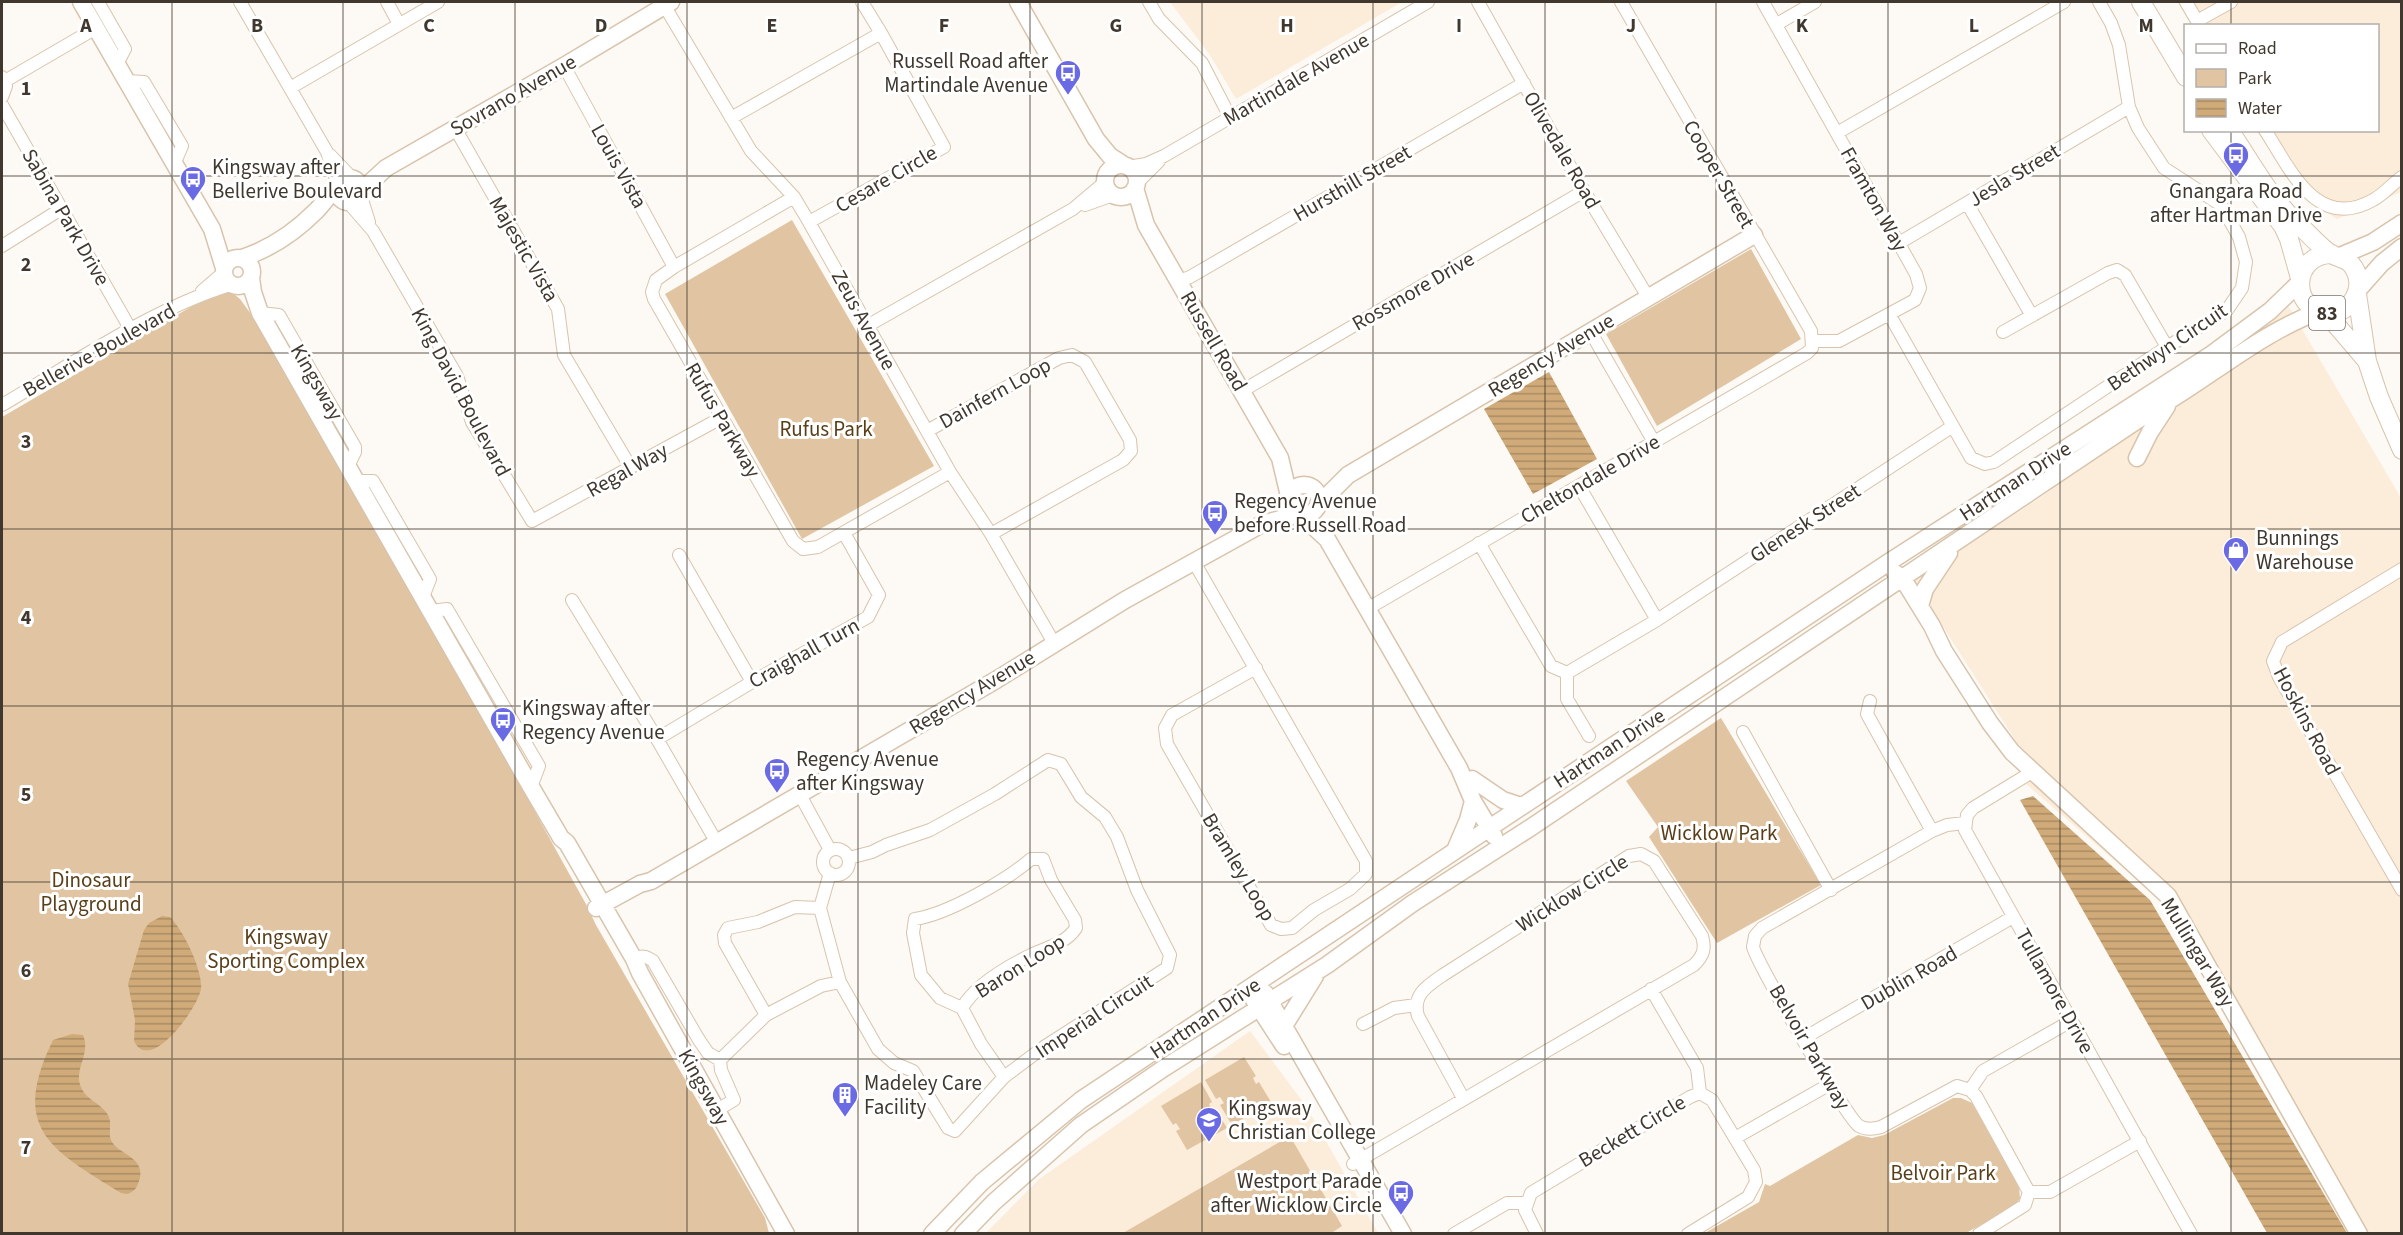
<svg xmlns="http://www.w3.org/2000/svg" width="2403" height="1235" viewBox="0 0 2403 1235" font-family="'Source Sans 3',sans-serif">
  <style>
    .built { fill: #fcedda }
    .green { fill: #e1c5a2 }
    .water { fill: url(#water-rules) }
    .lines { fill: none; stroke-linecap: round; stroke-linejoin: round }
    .street-casing { stroke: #d8c4ac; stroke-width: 14 }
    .secondary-casing { stroke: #d8c4ac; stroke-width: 19 }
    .primary-casing { stroke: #d8c4ac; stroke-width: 20 }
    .street { stroke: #fff; stroke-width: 12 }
    .secondary { stroke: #fff; stroke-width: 16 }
    .primary { stroke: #fff; stroke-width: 18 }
    .grid { fill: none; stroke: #40382e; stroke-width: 1.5; stroke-opacity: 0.55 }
    .labels { text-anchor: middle; stroke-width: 6; stroke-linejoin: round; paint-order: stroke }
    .shield { fill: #fff; stroke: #79746d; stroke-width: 1.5 }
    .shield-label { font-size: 20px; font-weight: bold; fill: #40382e }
    .poi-label { font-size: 21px; fill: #40382e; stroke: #fff; text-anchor: start }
    .street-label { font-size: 21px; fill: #40382e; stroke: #fff }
    .park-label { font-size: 21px; fill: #593f18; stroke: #fff }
    .grid-label { font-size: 20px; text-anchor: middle; font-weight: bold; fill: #40382e; stroke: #fff; stroke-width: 6; stroke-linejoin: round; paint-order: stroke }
  </style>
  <defs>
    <pattern id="water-rules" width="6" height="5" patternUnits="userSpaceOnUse" patternTransform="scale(1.5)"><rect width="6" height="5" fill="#d0ab79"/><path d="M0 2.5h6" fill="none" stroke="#aa8c64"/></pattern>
  </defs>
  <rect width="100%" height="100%" fill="#fdf9f4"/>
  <!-- built -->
  <path class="built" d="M1170,2H1402L1236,99L1210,55Z
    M2177,2H2401V192L2337,219L2307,200L2256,131L2378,130V26L2191,25Z
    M2289,307L2401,498V1233H2354L2163,902L2026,784L2033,768L1914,581L2044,495Z
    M1250,1031L1306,1106L1378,1233L985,1234L1038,1180Z"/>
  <!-- green -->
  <path class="green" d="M792,220L934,466L802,539L665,294Z
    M1751,249L1801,339L1657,426L1606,334Z
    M225,287L240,299L256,321L488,727L587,906L596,925L765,1218L769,1233H2V417Z
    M1721,718L1821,885L1717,943L1649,837L1658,827L1626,781Z
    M1244,1057L1256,1076L1253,1078L1256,1084L1259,1082L1271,1102L1232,1125L1220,1105L1224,1103L1220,1097L1216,1099L1205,1080Z
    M1201,1082L1212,1102L1209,1104L1212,1110L1215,1108L1227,1128L1187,1150L1176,1131L1180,1129L1176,1123L1173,1125L1161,1106Z
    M1953,1098H1961L1972,1103L2019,1186L2020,1199L2011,1208L1966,1233L1703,1234L1759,1202L1765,1184L1770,1186L1858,1135L1872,1138L1884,1135Z
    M1290,1136L1342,1226L1330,1234L1123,1233Z"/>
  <!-- water -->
  <path class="water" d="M1549,372L1597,459L1533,494L1484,409Z
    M2033,796L2150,900L2347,1233H2267L2020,800Z
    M162,916L170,917C183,930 203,970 201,989C198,1008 150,1075 134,1041L135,1020L128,984L144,930L149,923Z
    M72,1034L83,1035C90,1052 78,1064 79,1080C82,1100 100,1101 108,1115C113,1124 107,1134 112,1142C120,1155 147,1158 139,1181C137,1188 134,1192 127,1194L121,1193C49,1149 10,1128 53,1040Z"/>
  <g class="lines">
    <!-- street casing -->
    <g class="street-casing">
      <path id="street" d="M98,2L125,49L117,64
        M240,2L327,152L338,185
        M387,2L399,24
        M862,2L881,33
        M1149,2L1159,19L1202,63L1230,117
        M1478,2L1584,191L1648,297
        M1763,2L1916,274L1920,288L1915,300L1839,341H1813
        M2186,2L2200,26
        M664,5L751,151L794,197L809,222L950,472L991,534L1054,643
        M2197,21L2231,2
        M1777,24L1815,2
        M564,66L674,267
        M2,77L6,86L2,97
        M5,81L96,28
        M127,81L144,82L182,146L175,162
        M290,88L438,2
        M2,105L131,330
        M731,118L881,33L944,147L809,222
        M455,128L558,309L564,355L631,468
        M2265,130C2290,169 2317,232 2373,200C2383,195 2392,184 2402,177
        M1837,133L2064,2
        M330,155L353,179
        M1128,167L1146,164L1164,156L1428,2
        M1137,183L1159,161
        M360,193L369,222
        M794,197L674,267L656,280L652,292L654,299L793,541L803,549L818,547L950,472
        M347,201L373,231L457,376L472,422L532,521L721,418
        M1967,203L2032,316
        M1085,205L1113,195
        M1899,243L2129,107
        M2,246L61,209
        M1179,281L1190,277L1524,83
        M202,291L223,273
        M260,313L279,315L355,447V452L348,466
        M1889,314L1971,458L1985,464L1994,462L2167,347L2227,310L2242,288L2246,262L2239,237L2221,205L2164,168L2138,128L2129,107L2119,45L2111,23L2099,2
        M867,326L1073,209L1105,182
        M1590,331L1654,442
        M2003,332L2108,273L2117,270L2125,275L2167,347
        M1242,391L1584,191
        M2,405C74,363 150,310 230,285
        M927,431L1059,358L1072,355L1085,362L1130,440L1131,451L1123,460L991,534
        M356,481H373L430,579L423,597
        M1479,543L1551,666L1567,673L1657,620L1579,486
        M679,555L752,682
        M1194,562L1366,861V874L1350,889L1314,910L1292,928L1281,929L1271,925L1167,744L1165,728L1172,715L1256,668
        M2402,569L2282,642L2273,661L2279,677L2402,890
        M572,600L657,739L717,843
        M1367,609L1807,353L1812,348L1811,331L1621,2
        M431,611L447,609L539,766L531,787
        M1657,620L1953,426
        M1567,673V699L1589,736
        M1870,701L1867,714L1932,831
        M1743,732L1831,890
        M657,739L752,682L868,617L879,595L844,533
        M2032,772L1973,808L1967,815L1965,830L2191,1234
        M799,793L830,850
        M1965,823L1947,825L1932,831L1762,928L1755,936L1753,947C1758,965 1846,1117 1859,1126C1866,1130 1874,1129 1881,1127L1957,1086L1970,1090L1976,1096L2029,1192L2025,1205L1979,1234
        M823 862a13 13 0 1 1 26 0a13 13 0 1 1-26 0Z
        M830,873L820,908L840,982L878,1049L894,1063L913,1071L948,1128L955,1131L1004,1077L1044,1047L1167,968L1170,955L1137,890L1117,837L1105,817L1081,797L1061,764L1048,760L995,794L930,830L886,845L872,852L849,858
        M634,959C642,955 646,956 653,961L699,1040L708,1053L720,1060L721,1070L734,1100L717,1110
        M1651,989L1697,1068L1700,1093
        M962,1008C976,984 1008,966 1033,954C1049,947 1066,943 1076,928L1075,920L1051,880L1043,859H1031C1007,880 948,914 915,919L913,933L921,975L940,998L962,1008L981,1044L1004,1077
        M766,1015L725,943L724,935L728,928L758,922L795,907L820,908
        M1363,1024L1394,1008L1416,1005
        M1804,1038L2013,917
        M720,1060L766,1015L821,986L840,982
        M1970,1090L1983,1071L2071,1021
        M1735,1138L1830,1084
        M1353,1164L1694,965C1703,956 1706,949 1702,936L1654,861L1641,854L1629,856L1443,975C1427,986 1412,995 1418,1016L1463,1098
        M2029,1192H2050L2140,1141
        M1454,1234L1507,1203H1526
        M1537,1234L1525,1210L1531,1193L1690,1097L1700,1093L1712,1100L1754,1170L1756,1182L1748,1197L1688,1234"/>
    </g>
    <!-- secondary casing -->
    <g class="secondary-casing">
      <path id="secondary" d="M81,2L212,229L224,268
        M1018,2L1096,139L1110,156L1124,165
        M1105 181a16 16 0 1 1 32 0a16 16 0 1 1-32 0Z
        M337 190a12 12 0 1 1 24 0a12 12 0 1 1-24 0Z
        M1135,188L1146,225L1280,458L1289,496
        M360,192L386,168L564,66L671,2
        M2340,256L2373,242L2402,223
        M224 272a14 14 0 1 1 28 0a14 14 0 1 1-28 0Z
        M242,258C270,249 295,232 316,211C324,203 329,194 338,187
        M251,278L253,292L260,313L531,787L561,838L567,843L634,959L640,973L786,1234
        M2358,290L2382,263L2402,247
        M2137,458L2150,432L2167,406
        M1289 500a15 15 0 1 1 30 0a15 15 0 1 1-30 0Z
        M1319,504L1348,475L1754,235
        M1301,515L1327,539L1459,768L1473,801L1494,836
        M1895,573L1903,579L1932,626L1944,651L1990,723L2012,752L2168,896L2359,1234
        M1920,606L1925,589L1949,553
        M1472,779L1503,800L1521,806
        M1456,848L1468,820L1473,801
        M596,908L640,884L651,881L996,680L1125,600L1262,524L1299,514
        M1265,993L1403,1234
        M1254,1000L1284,1046
        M1284,1026L1315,976
        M932,1234L982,1182L1081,1100L1886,564L2212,354L2270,311L2300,282
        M963,1234L994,1202L1081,1125L1164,1068L1327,965L1413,903L1530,828L2145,415C2204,383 2257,334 2320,311"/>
    </g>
    <!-- primary casing -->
    <g class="primary-casing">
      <path id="primary" d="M2141,2L2186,77
        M2211,130L2283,226L2289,239L2300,278
        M2229,130C2250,160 2268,195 2294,220C2302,227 2323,250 2331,254C2340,259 2348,258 2354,268C2366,288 2351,315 2327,313C2289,309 2292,254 2332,254
        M2357,294L2367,361L2379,397L2402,450
        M2326,313L2367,361"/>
    </g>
    <!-- street -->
    <use href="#street" class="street"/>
    <!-- secondary -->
    <use href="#secondary" class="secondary"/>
    <!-- primary -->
    <use href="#primary" class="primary"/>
  </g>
  <!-- grid -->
  <path class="grid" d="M172,2V1234M343,2V1234M515,2V1234M687,2V1234M858,2V1234M1030,2V1234M1202,2V1234M1373,2V1234M1545,2V1234M1716,2V1234M1888,2V1234M2060,2V1234M2231,2V26M2231,130V1234M2,176H2402M2,353H2402M2,529H2402M2,706H2402M2,882H2402M2,1059H2402"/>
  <!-- icons -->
  <defs>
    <g id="bus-pin" transform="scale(1.35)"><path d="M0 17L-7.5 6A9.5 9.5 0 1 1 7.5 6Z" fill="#6a6be4" stroke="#fff"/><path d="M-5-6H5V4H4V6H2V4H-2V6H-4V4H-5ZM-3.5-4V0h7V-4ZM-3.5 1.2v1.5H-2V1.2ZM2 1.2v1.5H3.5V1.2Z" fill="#fff"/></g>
    <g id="shop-pin" transform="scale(1.35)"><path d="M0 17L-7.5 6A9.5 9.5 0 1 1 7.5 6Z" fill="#6a6be4" stroke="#fff"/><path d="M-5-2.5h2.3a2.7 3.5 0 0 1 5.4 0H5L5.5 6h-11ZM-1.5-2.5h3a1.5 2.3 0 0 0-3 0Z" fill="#fff"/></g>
    <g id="building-pin" transform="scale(1.35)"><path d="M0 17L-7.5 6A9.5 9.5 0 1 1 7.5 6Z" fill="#6a6be4" stroke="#fff"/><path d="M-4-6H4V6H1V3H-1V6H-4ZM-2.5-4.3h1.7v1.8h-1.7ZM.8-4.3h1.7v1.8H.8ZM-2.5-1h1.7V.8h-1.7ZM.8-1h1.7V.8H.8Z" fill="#fff"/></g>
    <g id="school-pin" transform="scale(1.35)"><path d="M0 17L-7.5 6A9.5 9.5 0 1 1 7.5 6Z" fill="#6a6be4" stroke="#fff"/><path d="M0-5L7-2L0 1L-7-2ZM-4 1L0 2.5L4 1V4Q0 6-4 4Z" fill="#fff"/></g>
  </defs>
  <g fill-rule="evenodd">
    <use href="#bus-pin" x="1068" y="73"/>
    <use href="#bus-pin" x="2236" y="155"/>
    <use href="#bus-pin" x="193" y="179"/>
    <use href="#bus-pin" x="1215" y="513"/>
    <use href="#shop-pin" x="2236" y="550"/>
    <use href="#bus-pin" x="503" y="720"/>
    <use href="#bus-pin" x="777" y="771"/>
    <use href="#building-pin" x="845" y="1095"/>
    <use href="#school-pin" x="1209" y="1120"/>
    <use href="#bus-pin" x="1401" y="1193"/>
  </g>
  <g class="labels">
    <!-- shield labels -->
    <rect class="shield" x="2309" y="296" width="36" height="34" rx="4.5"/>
    <g class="shield-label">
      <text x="2327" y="320">83</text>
    </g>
    <!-- poi labels -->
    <g class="poi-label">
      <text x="1048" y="68" text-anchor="end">Russell Road after<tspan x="1048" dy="24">Martindale Avenue</tspan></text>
      <text x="212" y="174">Kingsway after<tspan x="212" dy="24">Bellerive Boulevard</tspan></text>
      <text x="2236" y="198" text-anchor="middle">Gnangara Road<tspan x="2236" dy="24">after Hartman Drive</tspan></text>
      <text x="1234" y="508">Regency Avenue<tspan x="1234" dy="24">before Russell Road</tspan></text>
      <text x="2256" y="545">Bunnings<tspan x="2256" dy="24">Warehouse</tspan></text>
      <text x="522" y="715">Kingsway after<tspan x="522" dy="24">Regency Avenue</tspan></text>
      <text x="796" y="766">Regency Avenue<tspan x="796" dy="24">after Kingsway</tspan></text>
      <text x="864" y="1090">Madeley Care<tspan x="864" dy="24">Facility</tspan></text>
      <text x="1228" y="1115">Kingsway<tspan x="1228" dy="24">Christian College</tspan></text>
      <text x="1382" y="1188" text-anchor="end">Westport Parade<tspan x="1382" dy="24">after Wicklow Circle</tspan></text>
    </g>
    <!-- street labels -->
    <g class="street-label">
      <text transform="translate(1296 79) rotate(-30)" y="7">Martindale Avenue</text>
      <text transform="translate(513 95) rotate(-30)" y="7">Sovrano Avenue</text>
      <text transform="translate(1562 150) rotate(60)" y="7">Olivedale Road</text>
      <text transform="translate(619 166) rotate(61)" y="7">Louis Vista</text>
      <text transform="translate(1719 174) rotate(60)" y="7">Cooper Street</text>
      <text transform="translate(2014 175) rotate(-31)" y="7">Jesla Street</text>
      <text transform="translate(886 179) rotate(-30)" y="7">Cesare Circle</text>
      <text transform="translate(1352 183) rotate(-30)" y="7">Hursthill Street</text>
      <text transform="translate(1874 199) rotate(61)" y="7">Framton Way</text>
      <text transform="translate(66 217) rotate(60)" y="7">Sabina Park Drive</text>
      <text transform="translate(524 249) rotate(60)" y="7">Majestic Vista</text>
      <text transform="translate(1413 291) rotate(-30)" y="7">Rossmore Drive</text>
      <text transform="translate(864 320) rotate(61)" y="7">Zeus Avenue</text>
      <text transform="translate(1214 341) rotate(60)" y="7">Russell Road</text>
      <text transform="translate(2167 347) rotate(-34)" y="7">Bethwyn Circuit</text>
      <text transform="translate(99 350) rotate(-29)" y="7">Bellerive Boulevard</text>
      <text transform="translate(1551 355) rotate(-31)" y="7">Regency Avenue</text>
      <text transform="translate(317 382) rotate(60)" y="7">Kingsway</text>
      <text transform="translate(461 392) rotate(62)" y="7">King David Boulevard</text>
      <text transform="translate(995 393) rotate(-29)" y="7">Dainfern Loop</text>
      <text transform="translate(723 420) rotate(60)" y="7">Rufus Parkway</text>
      <text transform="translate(627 470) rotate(-29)" y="7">Regal Way</text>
      <text transform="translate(1590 479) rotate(-30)" y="7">Cheltondale Drive</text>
      <text transform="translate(2015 481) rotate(-33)" y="7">Hartman Drive</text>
      <text transform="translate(1805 523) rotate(-33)" y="7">Glenesk Street</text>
      <text transform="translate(804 653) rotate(-29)" y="7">Craighall Turn</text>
      <text transform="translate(972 692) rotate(-31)" y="7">Regency Avenue</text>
      <text transform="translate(2307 721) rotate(62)" y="7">Hoskins Road</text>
      <text transform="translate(1609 748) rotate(-33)" y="7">Hartman Drive</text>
      <text transform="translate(1239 867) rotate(59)" y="7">Bramley Loop</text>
      <text transform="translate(1572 893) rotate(-32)" y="7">Wicklow Circle</text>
      <text transform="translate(2198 952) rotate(59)" y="7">Mullingar Way</text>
      <text transform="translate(1020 966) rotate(-32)" y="7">Baron Loop</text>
      <text transform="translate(1909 978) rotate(-30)" y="7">Dublin Road</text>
      <text transform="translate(2055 991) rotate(61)" y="7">Tullamore Drive</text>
      <text transform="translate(1094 1016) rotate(-33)" y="7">Imperial Circuit</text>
      <text transform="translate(1205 1018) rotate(-34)" y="7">Hartman Drive</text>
      <text transform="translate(1810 1047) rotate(60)" y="7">Belvoir Parkway</text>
      <text transform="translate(704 1087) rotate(61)" y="7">Kingsway</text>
      <text transform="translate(1632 1131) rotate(-31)" y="7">Beckett Circle</text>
    </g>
    <!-- park labels -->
    <g class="park-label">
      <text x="826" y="436">Rufus Park</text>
      <text x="1719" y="840">Wicklow Park</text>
      <text x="91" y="887">Dinosaur<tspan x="91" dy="24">Playground</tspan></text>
      <text x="286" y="944">Kingsway<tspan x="286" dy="24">Sporting Complex</tspan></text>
      <text x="1943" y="1180">Belvoir Park</text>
    </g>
  </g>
  <g class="grid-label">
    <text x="86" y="32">A</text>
    <text x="257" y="32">B</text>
    <text x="429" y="32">C</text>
    <text x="601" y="32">D</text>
    <text x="772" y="32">E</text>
    <text x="944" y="32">F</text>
    <text x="1116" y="32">G</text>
    <text x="1287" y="32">H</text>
    <text x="1459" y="32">I</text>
    <text x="1631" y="32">J</text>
    <text x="1802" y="32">K</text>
    <text x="1974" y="32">L</text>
    <text x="2146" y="32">M</text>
    <text x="26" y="95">1</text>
    <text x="26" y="271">2</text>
    <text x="26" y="448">3</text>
    <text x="26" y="624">4</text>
    <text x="26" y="801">5</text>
    <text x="26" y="977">6</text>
    <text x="26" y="1154">7</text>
  </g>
  <!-- border -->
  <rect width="2403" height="1235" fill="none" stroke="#40382e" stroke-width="6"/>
  <!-- legend -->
  <rect x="2184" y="24" width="195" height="108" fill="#ffffff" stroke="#b3afab" stroke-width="1.5"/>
  <rect x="2196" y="44" width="30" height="9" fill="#ffffff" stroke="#b3afab" stroke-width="1.5"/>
  <text x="2238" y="54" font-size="18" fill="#40382e">Road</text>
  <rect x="2196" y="69" width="30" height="18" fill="#e1c5a2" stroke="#b3afab" stroke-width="1.5"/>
  <text x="2238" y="84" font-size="18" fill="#40382e">Park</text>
  <rect x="2196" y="99" width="30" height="18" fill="url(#water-rules)" stroke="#b3afab" stroke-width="1.5"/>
  <text x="2238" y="114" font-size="18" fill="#40382e">Water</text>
</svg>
